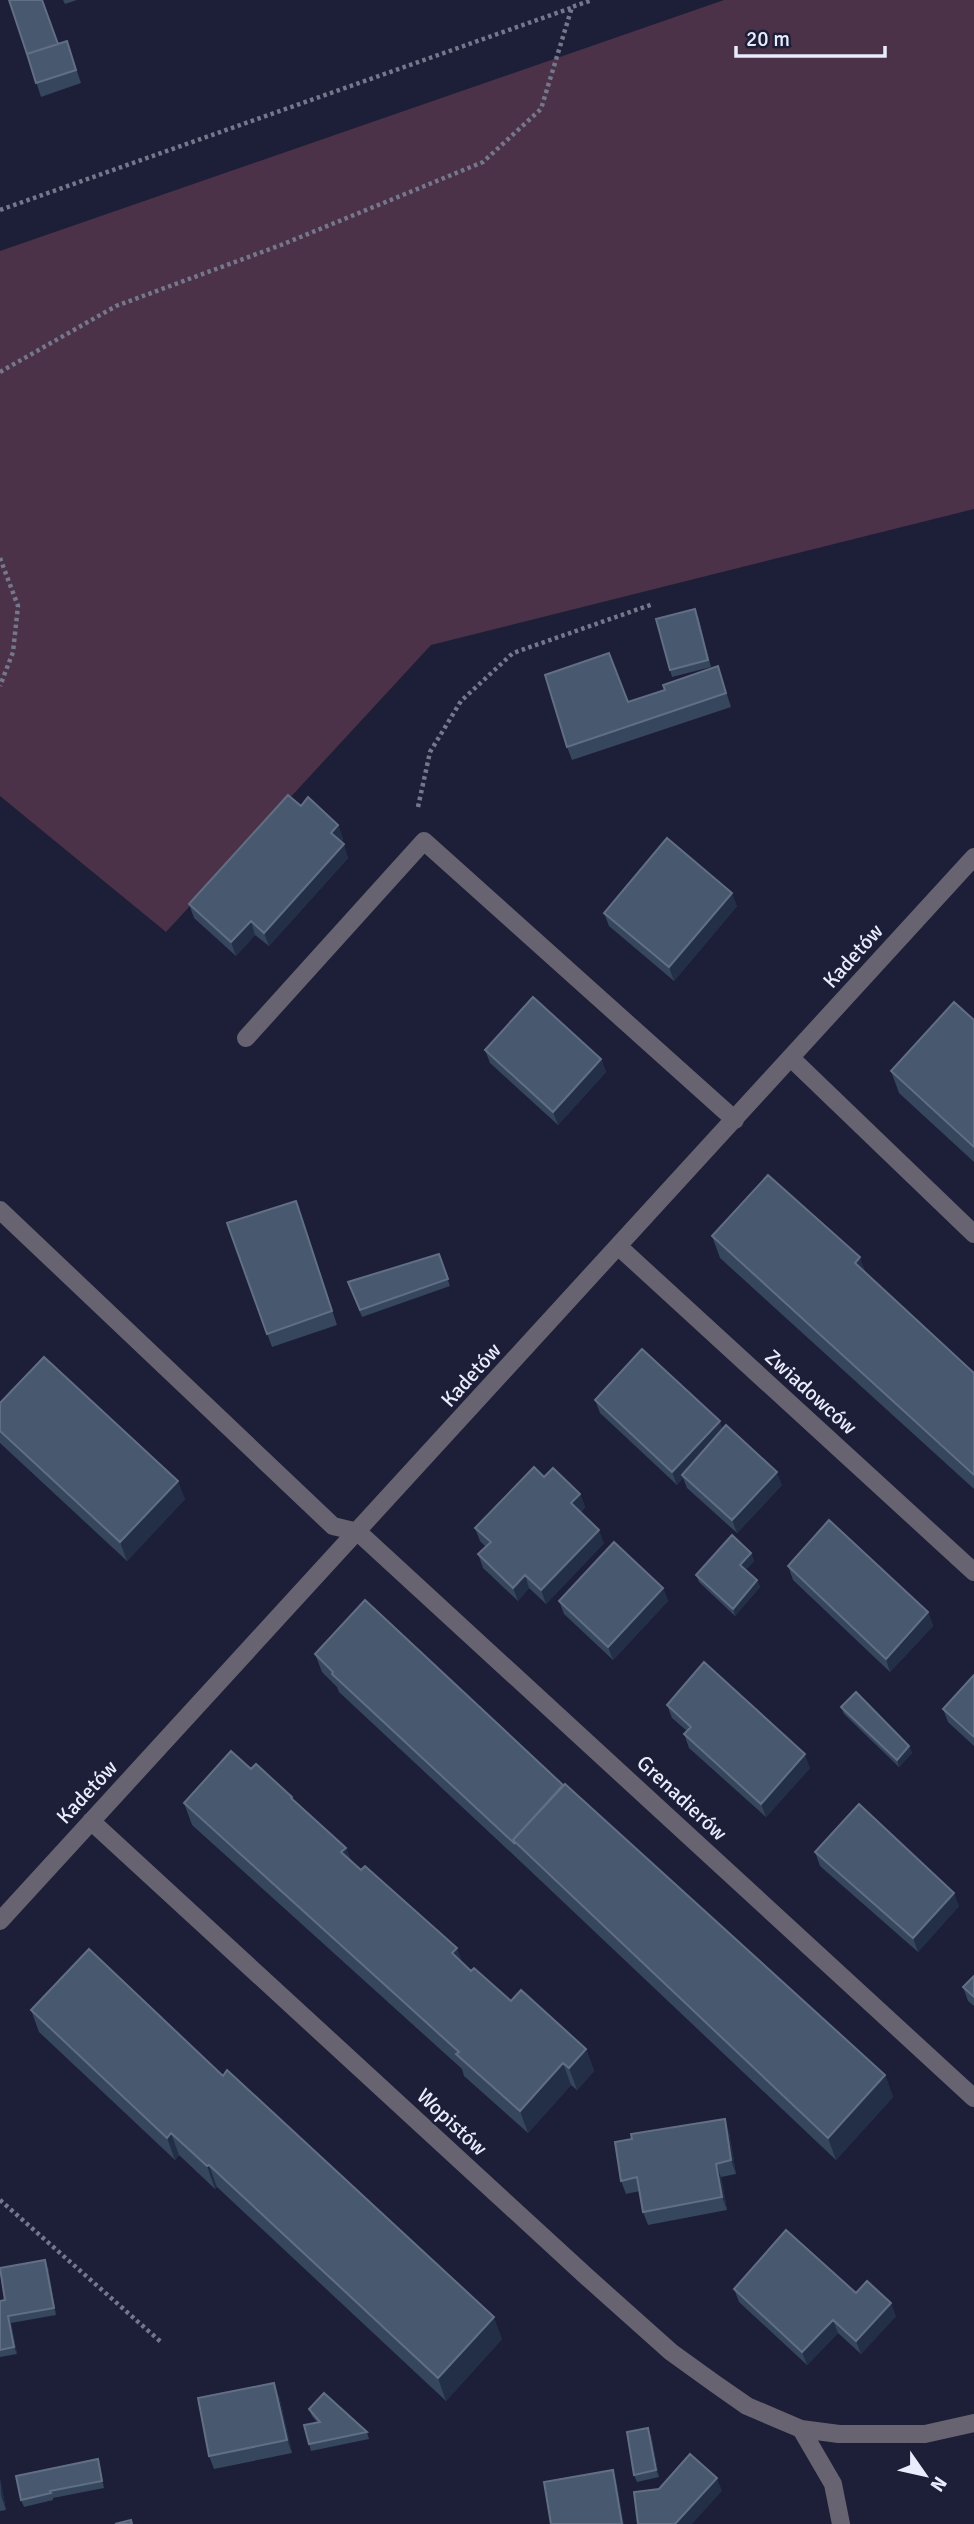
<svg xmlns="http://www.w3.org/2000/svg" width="974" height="2524" viewBox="0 0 974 2524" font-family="Signika,sans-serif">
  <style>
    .green { fill: #4b3248 }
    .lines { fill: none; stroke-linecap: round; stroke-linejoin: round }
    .path { stroke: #75778c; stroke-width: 4.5; stroke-dasharray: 3.5 3.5; stroke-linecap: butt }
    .minor { stroke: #686370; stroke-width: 18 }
    .wall { fill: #35465d }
    .shaded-wall { fill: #232f47 }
    .building { fill: #48586e; stroke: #616f85; stroke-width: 2 }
    .labels { text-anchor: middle; stroke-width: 5; stroke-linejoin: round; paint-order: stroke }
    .street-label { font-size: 21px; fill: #e9ecfd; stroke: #1d1e37 }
  </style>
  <rect width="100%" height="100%" fill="#1d1e37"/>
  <!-- green -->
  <path class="green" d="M724,0H974V509L431,645L166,932L0,796V251Z"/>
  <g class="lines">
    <!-- path -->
    <path class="path" d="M0,210L571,8
      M0,372L116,306L281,245L483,162L541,109L572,7L592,0
      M0,558L18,606L13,652L0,686
      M418,807L430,752L461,701L513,653L653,604
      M0,2200L161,2342"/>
    <!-- minor -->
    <path class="minor" d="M246,1038L424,841L735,1120
      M791,1058L974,1234
      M0,1210L333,1526L358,1532L974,2098
      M618,1246L974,1572
      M91,1821L587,2277L671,2352L714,2383L747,2406L801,2429L839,2434H925L974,2423
      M0,1921L974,857
      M801,2429L833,2484L841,2524"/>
  </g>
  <!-- wall -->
  <path class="wall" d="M63,0H77L65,4Z
    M67,41L81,83L41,97L27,54Z
    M698,616L711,667L672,677L670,670Z
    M718,666L731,707L572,760L567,747L628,702L665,690Z
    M301,806L338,825L343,839L341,842L348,858L269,946L255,935L236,956L194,918L189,904Z
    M737,906L674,981L609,926L604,913Z
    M974,1020V1162L899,1093L891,1071Z
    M485,1050L601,1059L606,1072L558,1125L490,1063Z
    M301,1214L337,1325L272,1347L227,1223Z
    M712,1236L866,1273L974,1373V1489L720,1258Z
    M439,1254L450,1286L362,1317L348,1282Z
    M595,1400L723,1429L782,1485L737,1533L687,1488L683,1478L677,1485L600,1413Z
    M0,1403L185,1499L127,1561L0,1443Z
    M544,1477L580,1494L585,1507L581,1512L604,1543L546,1604L529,1588L518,1601L483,1568L478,1554L486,1547L480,1541L475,1528Z
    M751,1553L754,1561L745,1570L757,1580L760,1587L735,1616L699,1582L696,1575Z
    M788,1566L928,1612L933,1626L890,1672L793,1580Z
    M663,1588L668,1601L613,1660L564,1614L559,1601Z
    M315,1654L563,1785L885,2075L893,2097L836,2160L521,1862L339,1692L337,1687L322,1672Z
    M974,1675V1746L948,1722L943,1709Z
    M667,1705L810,1768L766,1817L689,1748L684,1734L687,1731L672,1718Z
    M841,1707L909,1746L912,1753L899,1767L844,1714Z
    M251,1769L292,1797L293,1801L346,1848L351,1861L471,1971L511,2001L586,2049L594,2071L577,2090L571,2085L528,2133L464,2076L462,2069L192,1825L184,1803Z
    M815,1852L959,1906L918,1952L820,1866Z
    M974,1976V2006L968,2001L963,1987Z
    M31,2010L502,2339L446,2401L217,2187L215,2189L179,2155L175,2160L39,2032Z
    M729,2132L736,2174L721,2177L727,2210L648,2225L643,2212L640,2191L626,2194L621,2181Z
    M48,2267L56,2315L11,2323L17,2354L0,2357V2301L5,2300Z
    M734,2289L856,2293L896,2316L861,2354L838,2333L807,2365L739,2302Z
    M279,2396L292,2453L214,2469L209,2456Z
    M309,2409L367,2432L369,2439L311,2451L309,2444L317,2422L312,2416Z
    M651,2435L659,2477L637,2482L634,2475Z
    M100,2466L104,2488L53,2498V2500L24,2507L21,2500Z
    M0,2479L6,2510L0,2511Z"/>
  <!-- shaded-wall -->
  <path class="shaded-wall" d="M338,825L343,839L336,846L331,833Z
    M344,844L348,858L269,946L264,933Z
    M732,893L737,906L674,981L669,967Z
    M251,921L255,935L236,956L231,942Z
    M601,1059L606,1072L558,1125L553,1112Z
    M860,1257L868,1279L855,1263Z
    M720,1421L724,1434L682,1475L683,1478L677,1485L672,1472Z
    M777,1472L782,1485L737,1533L732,1520Z
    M178,1481L185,1499L127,1561L120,1542Z
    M580,1494L585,1507L576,1516L571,1503Z
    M599,1530L604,1543L546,1604L541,1590Z
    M751,1553L754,1561L743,1572L740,1565Z
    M525,1575L529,1588L518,1601L513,1588Z
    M757,1580L760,1587L735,1616L733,1609Z
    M663,1588L668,1601L613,1660L608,1647Z
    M928,1612L933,1626L890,1672L886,1659Z
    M909,1746L912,1753L899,1767L897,1760Z
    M805,1754L810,1768L766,1817L761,1804Z
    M346,1848L354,1870L341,1852Z
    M954,1893L959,1906L918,1952L913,1938Z
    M457,1948L465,1970L452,1953Z
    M586,2049L594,2071L577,2090L569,2068Z
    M563,2063L571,2085L528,2133L520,2111Z
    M885,2075L893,2097L836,2160L828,2138Z
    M725,2119L729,2132L736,2174L731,2160Z
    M171,2133L179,2155L175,2160L167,2138Z
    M716,2164L721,2177L727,2210L722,2197Z
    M209,2165L217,2187L215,2189L207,2166Z
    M45,2260L48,2267L56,2315L54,2308Z
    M891,2303L896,2316L861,2354L856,2341Z
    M8,2316L11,2323L17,2354L14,2347Z
    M494,2317L502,2339L446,2401L438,2378Z
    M833,2320L838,2333L807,2365L802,2352Z
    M274,2383L279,2396L292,2453L287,2440Z
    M648,2428L651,2435L659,2477L656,2470Z
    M98,2459L100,2466L104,2488L102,2481Z
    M613,2470L617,2483L624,2524H622Z
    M717,2478L722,2491L692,2524H675Z
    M0,2479L6,2510L1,2496Z"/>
  <!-- building -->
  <path class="building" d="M9,0H42L58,44L27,54Z
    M67,41L76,70L36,83L27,54Z
    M695,609L708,660L670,670L656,619Z
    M609,653L628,702L665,690L663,685L718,666L726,693L567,747L545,675Z
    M288,795L301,806L308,797L338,825L331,833L344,844L264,933L251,921L231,942L189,904Z
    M667,838L732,893L669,967L604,913Z
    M533,997L601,1059L553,1112L485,1050Z
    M954,1002L974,1020V1147L891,1071Z
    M768,1175L860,1257L855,1263L974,1373V1475L712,1236Z
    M296,1201L332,1311L267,1334L227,1223Z
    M439,1254L448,1279L360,1310L348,1282Z
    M642,1349L720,1421L672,1472L595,1400Z
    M44,1357L178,1481L120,1542L0,1431V1403Z
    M726,1425L777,1472L732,1520L682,1475Z
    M534,1467L544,1477L553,1468L580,1494L571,1503L599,1530L541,1590L525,1575L513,1588L478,1554L491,1542L475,1528Z
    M829,1520L928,1612L886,1659L788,1566Z
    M732,1535L751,1553L740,1565L757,1580L733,1609L696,1575Z
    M614,1542L663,1588L608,1647L559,1601Z
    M365,1600L563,1785L513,1840L515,1844L332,1674L333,1672L315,1654Z
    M704,1662L805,1754L761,1804L684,1734L691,1727L667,1705Z
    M974,1675V1737L943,1709Z
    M856,1692L909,1746L897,1760L841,1707Z
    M231,1751L251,1769L256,1764L292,1797L291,1798L346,1848L341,1852L361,1870L365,1866L457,1948L452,1953L471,1971L474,1968L511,2001L521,1990L586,2049L569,2068L563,2063L520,2111L456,2054L459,2052L184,1803Z
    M565,1784L885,2075L828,2138L513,1840Z
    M859,1804L954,1893L913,1938L815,1852Z
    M89,1949L223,2076L227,2070L494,2317L438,2378L209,2165L207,2166L171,2133L167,2138L31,2010Z
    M974,1976V1997L963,1987Z
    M725,2119L731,2160L716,2164L722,2197L643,2212L637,2177L621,2181L615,2142L632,2139L631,2134Z
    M786,2230L856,2293L867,2281L891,2303L856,2341L833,2320L802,2352L734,2289Z
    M45,2260L54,2308L8,2316L14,2347L0,2350V2301L5,2300L0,2268Z
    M274,2383L287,2440L209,2456L198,2398Z
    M324,2393L367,2432L309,2444L304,2425L320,2422L309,2409Z
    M648,2428L656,2470L634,2475L627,2432Z
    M690,2454L717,2478L675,2524H638L634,2492L659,2489Z
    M98,2459L102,2481L50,2491L51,2493L21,2500L16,2476Z
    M613,2470L622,2524H551L544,2482Z
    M131,2520L132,2524H115Z"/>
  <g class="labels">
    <!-- street labels -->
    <g class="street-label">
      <text transform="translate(853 956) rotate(-48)" y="7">Kadetów</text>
      <text transform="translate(471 1375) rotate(-48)" y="7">Kadetów</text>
      <text transform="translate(811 1392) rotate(42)" y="7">Zwiadowców</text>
      <text transform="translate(87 1792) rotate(-47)" y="7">Kadetów</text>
      <text transform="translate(682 1798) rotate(43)" y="7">Grenadierów</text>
      <text transform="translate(452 2122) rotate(43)" y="7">Wopistów</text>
    </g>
  </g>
  <!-- north arrow -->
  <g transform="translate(925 2475) rotate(124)" stroke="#1d1e37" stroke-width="5" paint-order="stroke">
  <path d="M0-5L12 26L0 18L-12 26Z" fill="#e9ecfd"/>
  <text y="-10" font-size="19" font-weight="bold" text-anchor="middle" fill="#e9ecfd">N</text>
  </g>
  <!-- scale -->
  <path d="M736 46v10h149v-10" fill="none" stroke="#e9ecfd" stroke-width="3.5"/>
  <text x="746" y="46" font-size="21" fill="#e9ecfd" stroke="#1d1e37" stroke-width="5" paint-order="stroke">20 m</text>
</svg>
